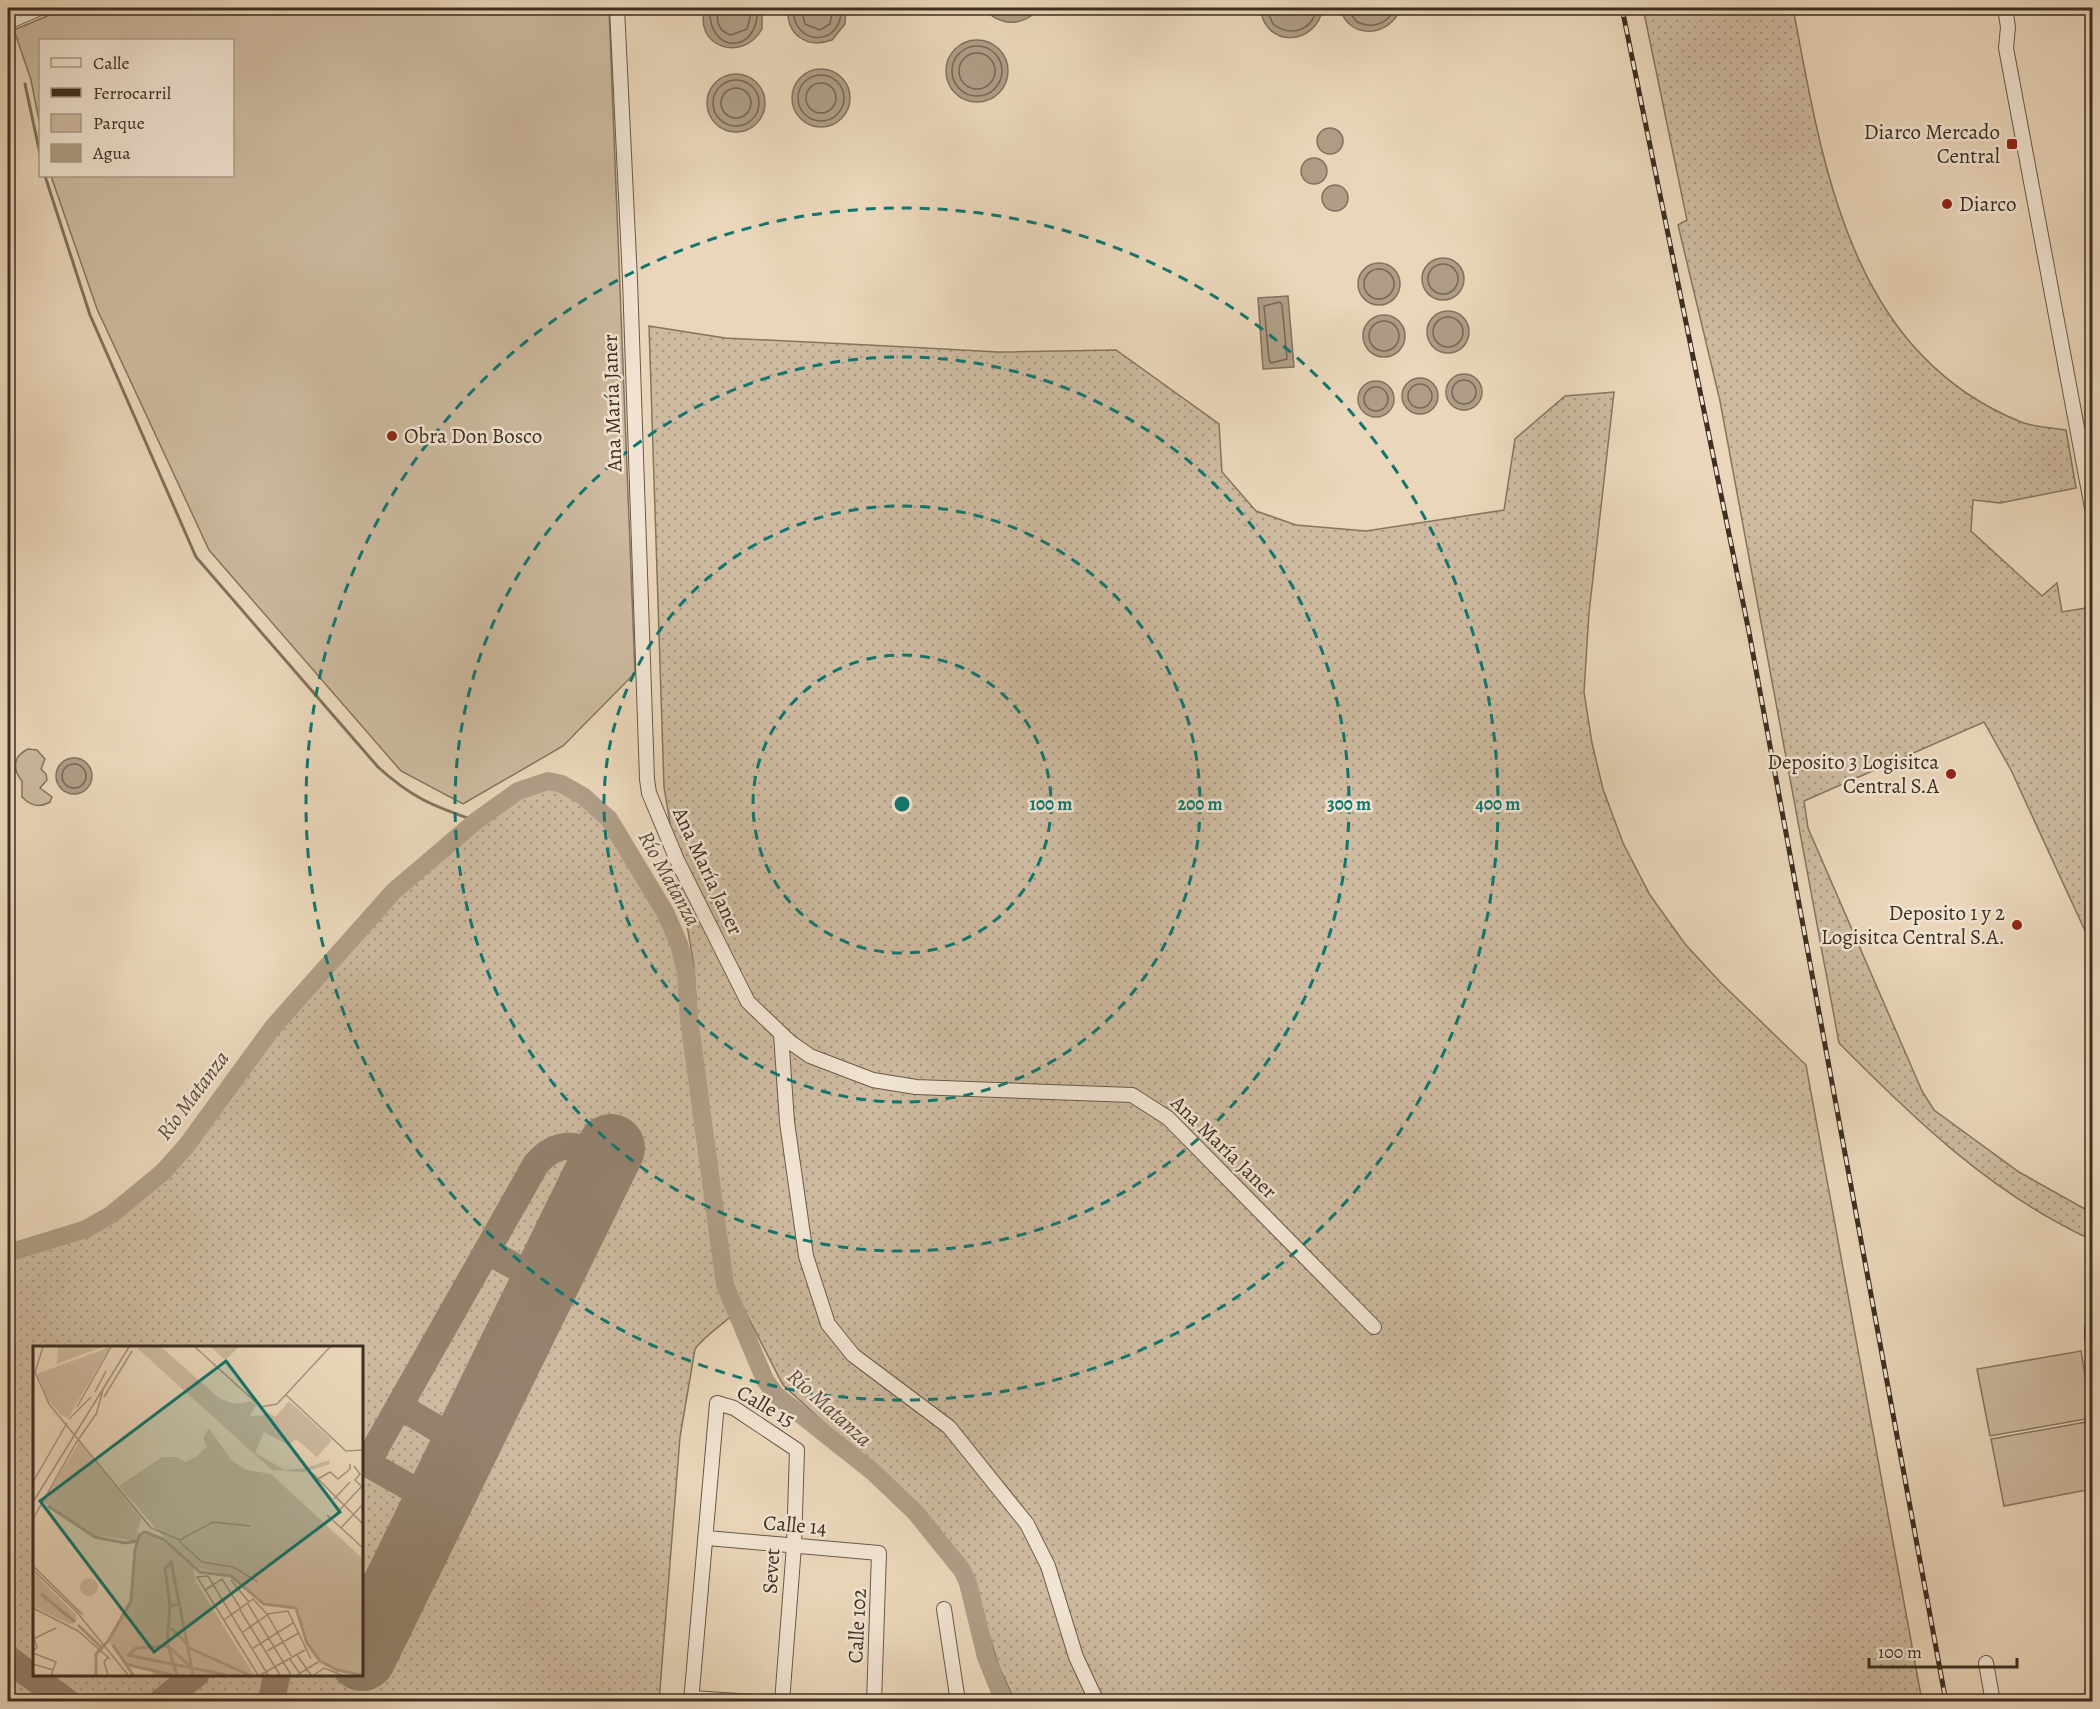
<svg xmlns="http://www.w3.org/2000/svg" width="2100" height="1709" viewBox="0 0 2100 1709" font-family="Alegreya,serif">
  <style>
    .grass { fill: url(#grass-dots); stroke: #857460; stroke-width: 1.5; fill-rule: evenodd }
    .park { fill: #cdbaa0; stroke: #857460; stroke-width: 1.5 }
    .water { fill: #af9d86; stroke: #81715e; stroke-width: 1.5 }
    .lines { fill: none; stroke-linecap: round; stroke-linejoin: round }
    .shore { stroke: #766654; stroke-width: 1.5 }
    .stream { stroke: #81715e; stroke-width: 3 }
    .river { stroke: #af9d86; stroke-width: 18 }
    .taxiway { stroke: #94826e; stroke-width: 27 }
    .runway { stroke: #94826e; stroke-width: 68 }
    .minor-casing { stroke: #685947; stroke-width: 16 }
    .minor { stroke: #f1e4d2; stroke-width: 14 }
    .rail-casing { stroke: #3d2f21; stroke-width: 5 }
    .rail { stroke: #f1e4d2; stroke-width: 3; stroke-dasharray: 9; stroke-linecap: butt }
    .ring { fill: none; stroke: #0f766e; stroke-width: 3; stroke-dasharray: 10 8 }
    .poi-dot { fill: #8f2418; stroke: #f1e4d2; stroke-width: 2 }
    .labels { text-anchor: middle; stroke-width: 5; stroke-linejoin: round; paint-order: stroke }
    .poi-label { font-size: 21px; fill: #3d2f21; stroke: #f1e4d2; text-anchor: end }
    .street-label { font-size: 21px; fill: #3d2f21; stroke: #f1e4d2 }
    .water-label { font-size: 22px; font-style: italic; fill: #5a4a3a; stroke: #f1e4d2 }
    .inset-river { fill: none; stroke: #af9d86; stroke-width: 3 }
    .inset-road { fill: none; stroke: #a5937d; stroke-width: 1.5 }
    .view { fill: #0f766e; fill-opacity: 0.15; stroke: #0f766e; stroke-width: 3 }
    .inset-edge { fill: none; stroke: #3d2f21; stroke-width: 3 }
    .centre { fill: #0f766e; stroke: #f1e4d2; stroke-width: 3 }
    .ring-label { font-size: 18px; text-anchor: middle; font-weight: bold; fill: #0f766e; stroke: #f1e4d2; stroke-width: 5; stroke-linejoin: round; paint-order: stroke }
  </style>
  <defs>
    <pattern id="grass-dots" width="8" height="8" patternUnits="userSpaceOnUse" patternTransform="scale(1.5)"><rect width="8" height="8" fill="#cdbaa0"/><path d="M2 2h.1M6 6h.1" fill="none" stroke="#a89882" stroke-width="1.8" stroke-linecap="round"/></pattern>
  </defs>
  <rect width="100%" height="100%" fill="#ead6ba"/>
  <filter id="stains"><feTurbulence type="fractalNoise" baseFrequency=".00333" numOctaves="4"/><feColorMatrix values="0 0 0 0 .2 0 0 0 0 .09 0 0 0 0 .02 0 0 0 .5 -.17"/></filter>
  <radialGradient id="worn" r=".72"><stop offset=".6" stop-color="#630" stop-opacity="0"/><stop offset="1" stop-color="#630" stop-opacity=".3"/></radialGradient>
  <!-- grass -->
  <path class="grass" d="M1643,8H1793C1823,167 1850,353 2021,422C2034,427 2051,428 2066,430L2076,488L2000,503L1973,500L1971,531L2042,596L2057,583L2062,612L2092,607V946L2011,770L1984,722L1804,801L1808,828L1922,1091L1934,1110L2019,1172L2092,1213V1240C1993,1195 1914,1119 1839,1043L1720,401L1678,225L1687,220Z
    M649,326L725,338L888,346L998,352L1116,350L1219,424L1222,472L1256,511L1296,525L1366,531L1504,510L1515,439L1565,396L1614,392L1589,613L1584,692L1592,743L1603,789L1623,843L1650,895L1685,944L1721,983L1806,1065L1922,1701H1015L999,1667L969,1570L919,1510L783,1385L732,1286L697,1018L694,967L664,787Z
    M548,781C571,785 594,801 609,819C629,844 670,916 680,946C689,978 688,1013 692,1046C703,1126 714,1205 725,1285L737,1311C724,1324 706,1334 695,1349L680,1437L659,1701H8V1253L86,1229L112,1214L163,1172L187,1145L273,1027L394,891L476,821L518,791ZM34,1348H362V1674H34Z"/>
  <!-- park -->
  <path class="park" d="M66,8H609L635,673L563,746L463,804L401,771L209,550L97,309L51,176H232V40H40V126L31,80L14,30Z
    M28,749L37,750L45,759L41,769L46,774L47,780L40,788L52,797L50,802C39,808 31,806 22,797V781C12,769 13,756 28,749Z
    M2081,1351L2092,1418L1990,1436L1977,1369Z
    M2092,1421V1489L2004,1506L1991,1439Z"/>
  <!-- water -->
  <path class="water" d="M705,8H762V29C742,64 693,46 705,8Z
    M788,8H846L845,24L832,40C807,49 786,35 788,8Z
    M985,8H1038C1026,27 997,27 985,8Z
    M1260,8H1323C1315,47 1265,48 1260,8Z
    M1340,8H1401C1390,37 1349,41 1340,8Z
    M946 71a31 31 0 1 1 62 0a31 31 0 1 1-62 0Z
    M792 98a29 29 0 1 1 58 0a29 29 0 1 1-58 0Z
    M707 103a29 29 0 1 1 58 0a29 29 0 1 1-58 0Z
    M1317 141a13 13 0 1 1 26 0a13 13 0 1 1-26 0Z
    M1301 171a13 13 0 1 1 26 0a13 13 0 1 1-26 0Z
    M1322 198a13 13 0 1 1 26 0a13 13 0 1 1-26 0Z
    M1422 279a21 21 0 1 1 42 0a21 21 0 1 1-42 0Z
    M1358 284a21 21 0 1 1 42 0a21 21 0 1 1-42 0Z
    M1288,296L1294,367L1263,369L1258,298Z
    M1427 332a21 21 0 1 1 42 0a21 21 0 1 1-42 0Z
    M1363 336a21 21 0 1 1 42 0a21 21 0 1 1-42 0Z
    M1446 392a18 18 0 1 1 36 0a18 18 0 1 1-36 0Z
    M1402 396a18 18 0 1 1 36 0a18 18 0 1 1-36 0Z
    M1358 399a18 18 0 1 1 36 0a18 18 0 1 1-36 0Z
    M56 776a18 18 0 1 1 36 0a18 18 0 1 1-36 0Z"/>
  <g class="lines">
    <!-- shore -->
    <path class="shore" d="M710,8C707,55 760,55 757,8
      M717,8C717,21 717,31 731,35L747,29L750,18L749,8
      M793,8C793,48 843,47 841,8
      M801,8L805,24L820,30L830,24L833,8
      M1266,8L1273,24C1292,38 1312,30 1317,8
      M1346,8L1357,22C1373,29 1388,24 1395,8
      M952 71a25 25 0 1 1 50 0a25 25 0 1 1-50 0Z
      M959 71a18 18 0 1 1 36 0a18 18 0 1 1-36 0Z
      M798 98a23 23 0 1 1 46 0a23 23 0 1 1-46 0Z
      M713 103a23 23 0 1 1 46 0a23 23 0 1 1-46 0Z
      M806 98a15 15 0 1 1 30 0a15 15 0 1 1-30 0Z
      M721 103a15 15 0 1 1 30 0a15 15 0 1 1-30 0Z
      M1428 279a15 15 0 1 1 30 0a15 15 0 1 1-30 0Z
      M1364 284a15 15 0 1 1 30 0a15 15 0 1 1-30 0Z
      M1280,302L1282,305L1287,359L1271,363L1269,360L1264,306Z
      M1433 332a15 15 0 1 1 30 0a15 15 0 1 1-30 0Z
      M1369 336a15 15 0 1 1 30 0a15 15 0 1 1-30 0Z
      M1452 392a12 12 0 1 1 24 0a12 12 0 1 1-24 0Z
      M1408 396a12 12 0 1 1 24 0a12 12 0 1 1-24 0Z
      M1364 399a12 12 0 1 1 24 0a12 12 0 1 1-24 0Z
      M62 776a12 12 0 1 1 24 0a12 12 0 1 1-24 0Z"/>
    <!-- stream -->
    <path class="stream" d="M25,84L40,154
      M45,176L90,315L196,557L378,767C412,798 433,806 476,821"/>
    <!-- river -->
    <path class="river" d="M8,1253L86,1229L112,1214L163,1172L187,1145L273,1027L394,891L476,821L518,791L548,781L562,784L583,796L609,819L666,914L679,944L686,972L689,1019L725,1285L765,1380L776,1395L873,1472L915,1512L962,1570L968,1583L986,1657L1004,1702"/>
    <!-- taxiway -->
    <path class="taxiway" d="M487,1251L545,1283
      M399,1406L465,1445
      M437,1503L367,1463L536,1164C558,1138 579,1145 607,1157
      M362,1586L389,1601
      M8,1659L67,1702
      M161,1702L196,1674
      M271,1702L277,1674"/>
    <!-- runway -->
    <path class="runway" d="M362,1657L611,1148"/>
    <!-- minor casing -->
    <g class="minor-casing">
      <path id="minor" d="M617,8L630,280L647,779L649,793L677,860L748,1002L790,1042L810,1056L873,1080L916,1087L1132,1095L1168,1118L1374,1327
        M2005,8L2008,27L2006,48L2092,508
        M8,22L40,8
        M781,1034L787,1122L806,1256L828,1324L853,1355L949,1427L1027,1524L1048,1566L1076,1657L1097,1702
        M2092,1327V1339
        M707,1538L879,1553L874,1702
        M944,1609L958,1702
        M1986,1663L1993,1702
        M692,1698L754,1702
        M691,1702L717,1403L734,1408L797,1450L794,1546L782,1702
        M2085,1702L2092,1700"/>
    </g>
    <!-- minor -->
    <use href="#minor" class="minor"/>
    <!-- rail casing -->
    <g class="rail-casing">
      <path id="rail" d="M1622,8L1749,632L1946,1702"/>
    </g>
    <!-- rail -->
    <use href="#rail" class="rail"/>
  </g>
  <!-- distance rings -->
  <g class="ring">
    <circle cx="902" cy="804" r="149"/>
    <circle cx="902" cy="804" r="298"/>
    <circle cx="902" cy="804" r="447"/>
    <circle cx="902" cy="804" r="596"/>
  </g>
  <!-- markers -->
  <g class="poi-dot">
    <rect x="2006" y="138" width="12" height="12" rx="3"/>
    <circle cx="1947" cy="204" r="6"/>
    <circle cx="392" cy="436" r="6"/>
    <circle cx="1951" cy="774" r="6"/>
    <circle cx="2017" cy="925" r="6"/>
  </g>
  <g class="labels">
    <!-- poi labels -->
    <g class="poi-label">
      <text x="2000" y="139">Diarco Mercado<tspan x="2000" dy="24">Central</tspan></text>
      <text x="1959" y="211" text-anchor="start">Diarco</text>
      <text x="404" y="443" text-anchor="start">Obra Don Bosco</text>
      <text x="1939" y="769">Deposito 3 Logisitca<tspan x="1939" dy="24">Central S.A</tspan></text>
      <text x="2005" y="920">Deposito 1 y 2<tspan x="2005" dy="24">Logisitca Central S.A.</tspan></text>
    </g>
    <!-- street labels -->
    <g class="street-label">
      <text transform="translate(612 403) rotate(-92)" y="7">Ana María Janer</text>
      <text transform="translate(708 871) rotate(65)" y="7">Ana María Janer</text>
      <text transform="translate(1224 1147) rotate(44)" y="7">Ana María Janer</text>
      <text transform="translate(766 1406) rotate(30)" y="7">Calle 15</text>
      <text transform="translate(795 1525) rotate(5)" y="7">Calle 14</text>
      <text transform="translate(771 1571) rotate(-86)" y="7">Sevet</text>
      <text transform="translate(857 1626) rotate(-87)" y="7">Calle 102</text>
    </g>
    <!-- water labels -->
    <g class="water-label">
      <text transform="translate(670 878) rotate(61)" y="8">Río Matanza</text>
      <text transform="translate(192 1095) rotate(-53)" y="8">Río Matanza</text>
      <text transform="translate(830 1407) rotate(42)" y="8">Río Matanza</text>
    </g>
  </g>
  <!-- overview -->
  <g transform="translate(33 1346)">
    <rect width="330" height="330" fill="#ead6ba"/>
    <path d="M25,1H69L24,18ZM77,1L35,72L28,69L15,54L4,28ZM128,1L186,52L202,58L219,55L223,59L217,70L233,69L225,61L242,71L256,55L299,94L284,111L263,93L255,99L231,86L222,107L252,124L273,122L296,114L297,118L271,126L239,124L104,2ZM178,1H206L192,14ZM176,82L198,114L213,124L238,128L330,213V328L304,323L288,314L277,301L264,261L234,258L198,229L160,221L163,236L221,329H120L119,324L92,318L75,295L98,255L106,189L121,188L141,203L86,140L129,111H143L152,116L163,111L174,100L170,92ZM0,226L43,269L42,277L36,278L0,260Z" fill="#cdbaa0"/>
    <path d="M46,96L108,172L102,195L62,189L10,156ZM47 241a9 9 0 1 1 18 0a9 9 0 1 1-18 0Z" fill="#cdbaa0"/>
    <path class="inset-river" d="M15,160L62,191L92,197L104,195M138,215L160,329M138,217L132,222L137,260L146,258M8,248L42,276M137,260L134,297L144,329M45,279L69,302M138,282L154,298M80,299L100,329M154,301L216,329M94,309L193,329M96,309L103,302L135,300L158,321M92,318L139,329M63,329V308L75,295L98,255L102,205L106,189L112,186L130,193L167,226L198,230L231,258L263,262L274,297L287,315L304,324L329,329"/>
    <path class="inset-road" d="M162,1L228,61L244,58L297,1M2,26L16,58L118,182L147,194L180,176L217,180M2,26L10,1M62,46L73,25M253,49L313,105L330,104M71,51L99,5M44,61L78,1M63,69L70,44M36,73L58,51M321,120L327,128L322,134L329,141M279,127L330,178M283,134L297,126L305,133L317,123V118M0,136L34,77M301,153L317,136M0,156L96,1M294,169L330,202M0,173L43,97L63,68M298,173L330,139M308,182L330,158M146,195L169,216L200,221L225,236M0,220L50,269M0,224L43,265L95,329M198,234L216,256M172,244L189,233L208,263M215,258L258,329M182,259L206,242M0,262L45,285L77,313M207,264L247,329M234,268L258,310M191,274L220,253L234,268L255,265L278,313M210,286L234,269M0,290L4,301L0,306M0,293L23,282M220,302L260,277M234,305L266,287M0,307L23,316L18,329M264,309L278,329M256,312L268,329M0,318L20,324M75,329L71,316L75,311M225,329L164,231L175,230L235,329M227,329L272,304M264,329L285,316M281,329L291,322L309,329"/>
    <path class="view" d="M193,15L307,166L121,306L7,155Z"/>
    <rect width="330" height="330" class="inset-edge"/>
  </g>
  <circle cx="902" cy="804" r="9" class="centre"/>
  <g class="ring-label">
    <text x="1051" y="810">100 m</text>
    <text x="1200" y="810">200 m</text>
    <text x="1349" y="810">300 m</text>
    <text x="1498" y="810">400 m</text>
  </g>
  <!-- margin -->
  <rect width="2100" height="1709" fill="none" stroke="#ead6ba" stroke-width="30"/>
  <rect x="9" y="9" width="2082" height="1691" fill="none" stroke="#3d2f21" stroke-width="3"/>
  <rect x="15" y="15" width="2070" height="1679" fill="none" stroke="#3d2f21" stroke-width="1.5"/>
  <!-- legend -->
  <rect x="39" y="39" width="195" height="138" fill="#f1e4d2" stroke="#a99c8b" stroke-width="1.5"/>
  <rect x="51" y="58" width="30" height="9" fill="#f1e4d2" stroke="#a99c8b" stroke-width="1.5"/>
  <text x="93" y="69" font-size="18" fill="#3d2f21">Calle</text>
  <rect x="51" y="88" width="30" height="9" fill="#3d2f21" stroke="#a99c8b" stroke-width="1.5"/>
  <text x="93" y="99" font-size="18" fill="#3d2f21">Ferrocarril</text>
  <rect x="51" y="114" width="30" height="18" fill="#cdbaa0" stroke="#a99c8b" stroke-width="1.5"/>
  <text x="93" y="129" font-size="18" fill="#3d2f21">Parque</text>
  <rect x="51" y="144" width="30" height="18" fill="#af9d86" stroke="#a99c8b" stroke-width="1.5"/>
  <text x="93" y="159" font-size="18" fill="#3d2f21">Agua</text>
  <!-- scale -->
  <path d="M1869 1658v9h148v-9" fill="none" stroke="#3d2f21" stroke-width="3"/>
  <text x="1878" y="1658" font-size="18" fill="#3d2f21" stroke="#f1e4d2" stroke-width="4.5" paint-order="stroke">100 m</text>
  <rect width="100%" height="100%" filter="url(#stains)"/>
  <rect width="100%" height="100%" fill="url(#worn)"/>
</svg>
